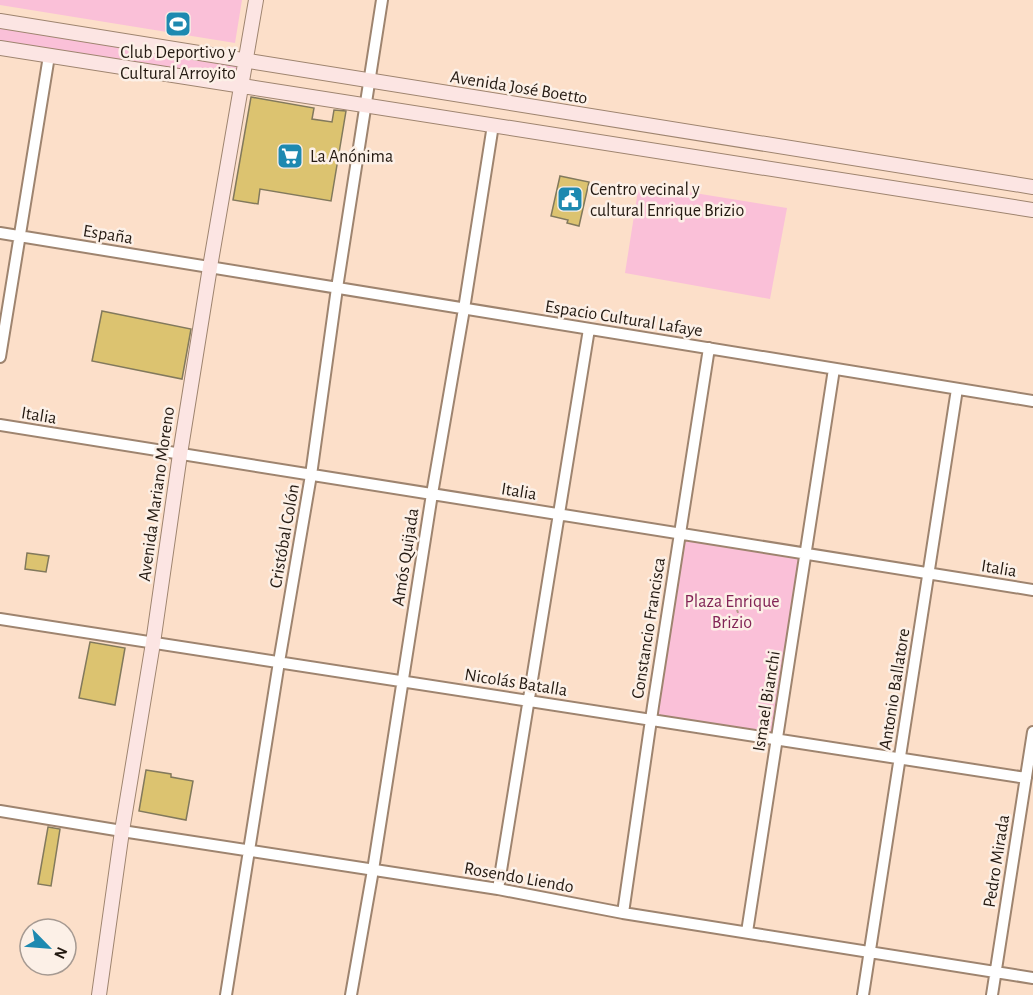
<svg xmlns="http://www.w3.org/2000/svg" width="1033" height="995" viewBox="0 0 1033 995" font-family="'Alegreya Sans',sans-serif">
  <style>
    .green { fill: #fac0d8 }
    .building { fill: #dcc370; stroke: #82795c; stroke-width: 1.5 }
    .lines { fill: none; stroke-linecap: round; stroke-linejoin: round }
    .street-casing { stroke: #9e846f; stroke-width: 14 }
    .secondary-casing { stroke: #9e846f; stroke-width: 16 }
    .path { stroke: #b59e8d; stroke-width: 2; stroke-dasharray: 3 4.5; stroke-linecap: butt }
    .street { stroke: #fff; stroke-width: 10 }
    .secondary { stroke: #fce5e3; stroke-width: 14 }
    .labels { text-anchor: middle; stroke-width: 5; stroke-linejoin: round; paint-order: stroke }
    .poi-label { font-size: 18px; fill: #241a12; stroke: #fcf0e7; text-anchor: start }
    .street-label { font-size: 18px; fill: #241a12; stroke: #fcf0e7 }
    .park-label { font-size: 18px; fill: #822456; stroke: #fcf0e7 }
  </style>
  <rect width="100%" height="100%" fill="#fcdfc9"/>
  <!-- green -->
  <path class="green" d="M0,0H242L235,43L0,5Z
    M0,24L242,63L239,82L0,45Z
    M639,184L787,208L770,299L625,273Z
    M682,538L803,557L775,735L654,718Z"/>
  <!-- building -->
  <path class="building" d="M251,97L314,108L312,119L332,122L334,110L346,111L331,201L260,189L258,204L233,200Z
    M560,176L589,182L579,226L567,223L568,220L551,216Z
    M102,311L191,329L182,379L92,361Z
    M27,553L49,556L46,572L25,569Z
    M90,642L125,648L115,705L79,698Z
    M146,770L171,774V777L193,781L186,820L139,811Z
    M48,827L60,829L51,886L38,884Z"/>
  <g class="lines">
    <!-- street casing -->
    <g class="street-casing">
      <path id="street" d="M0,233L1033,401
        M0,357L49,56
        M0,425L1033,590
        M0,619L1026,778
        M0,811L122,831L498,889L623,913L1033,978
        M498,889L589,329
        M623,913L653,706L709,348
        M747,932L834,369
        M226,995L279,662L311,475L337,288L382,0
        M351,995L373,870L432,494L464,309L493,125
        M863,995L957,389
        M992,995L1033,732"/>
    </g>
    <!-- secondary casing -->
    <g class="secondary-casing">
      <path id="secondary" d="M0,21L1033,187
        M0,48L1033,210
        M99,995L122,831L153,643L180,454L210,267L256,0"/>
    </g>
    <!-- path -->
    <path class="path" d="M737,610L739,615
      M746,626L750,631"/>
    <!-- street -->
    <use href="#street" class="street"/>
    <!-- secondary -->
    <use href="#secondary" class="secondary"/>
  </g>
  <!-- icons -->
  <defs>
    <g id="stadium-square" transform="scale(1.35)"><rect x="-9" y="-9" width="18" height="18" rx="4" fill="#1d89b0" stroke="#fcf0e7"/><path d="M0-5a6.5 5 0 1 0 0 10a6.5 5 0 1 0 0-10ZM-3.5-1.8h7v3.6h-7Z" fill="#fff"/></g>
    <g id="supermarket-square" transform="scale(1.35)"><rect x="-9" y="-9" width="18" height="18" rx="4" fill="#1d89b0" stroke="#fcf0e7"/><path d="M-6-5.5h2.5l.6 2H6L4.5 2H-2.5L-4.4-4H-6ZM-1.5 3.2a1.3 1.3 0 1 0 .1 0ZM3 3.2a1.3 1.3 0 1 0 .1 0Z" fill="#fff"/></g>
    <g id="civic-square" transform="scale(1.35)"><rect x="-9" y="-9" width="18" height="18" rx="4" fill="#1d89b0" stroke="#fcf0e7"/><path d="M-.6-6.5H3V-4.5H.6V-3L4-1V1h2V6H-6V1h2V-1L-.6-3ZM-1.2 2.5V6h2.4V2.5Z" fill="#fff"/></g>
  </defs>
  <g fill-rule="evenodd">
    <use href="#stadium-square" x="178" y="24"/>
    <use href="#supermarket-square" x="290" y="156"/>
    <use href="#civic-square" x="570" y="199"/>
  </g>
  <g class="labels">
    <!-- poi labels -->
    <g class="poi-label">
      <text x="178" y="58" text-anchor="middle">Club Deportivo y<tspan x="178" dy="21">Cultural Arroyito</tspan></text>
      <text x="310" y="162">La Anónima</text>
      <text x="590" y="195">Centro vecinal y<tspan x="590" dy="21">cultural Enrique Brizio</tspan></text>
    </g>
    <!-- street labels -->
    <g class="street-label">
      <text transform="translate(519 87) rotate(9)" y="6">Avenida José Boetto</text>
      <text transform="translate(108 234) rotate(9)" y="6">España</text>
      <text transform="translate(624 318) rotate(9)" y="6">Espacio Cultural Lafaye</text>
      <text transform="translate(39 415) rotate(9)" y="6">Italia</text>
      <text transform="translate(519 491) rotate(9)" y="6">Italia</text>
      <text transform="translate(156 494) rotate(-82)" y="6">Avenida Mariano Moreno</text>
      <text transform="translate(284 536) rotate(-80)" y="6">Cristóbal Colón</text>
      <text transform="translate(405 557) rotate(-81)" y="6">Amós Quijada</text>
      <text transform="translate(999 568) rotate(9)" y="6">Italia</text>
      <text transform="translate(648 628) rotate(-81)" y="6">Constancio Francisca</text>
      <text transform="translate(516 682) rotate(9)" y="6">Nicolás Batalla</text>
      <text transform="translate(894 689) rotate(-81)" y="6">Antonio Ballatore</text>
      <text transform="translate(766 701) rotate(-81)" y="6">Ismael Bianchi</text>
      <text transform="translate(996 861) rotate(-81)" y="6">Pedro Mirada</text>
      <text transform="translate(519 877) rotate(10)" y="6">Rosendo Liendo</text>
    </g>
    <!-- park labels -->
    <g class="park-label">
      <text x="732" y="607">Plaza Enrique<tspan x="732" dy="21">Brizio</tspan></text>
    </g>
  </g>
  <!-- north arrow -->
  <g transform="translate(48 947) rotate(115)"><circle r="28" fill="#fcf0e7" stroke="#a69a92" stroke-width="1.5"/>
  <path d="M0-4.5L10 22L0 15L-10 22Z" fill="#1d89b0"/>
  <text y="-9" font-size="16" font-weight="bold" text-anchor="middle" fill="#241a12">N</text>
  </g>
</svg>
